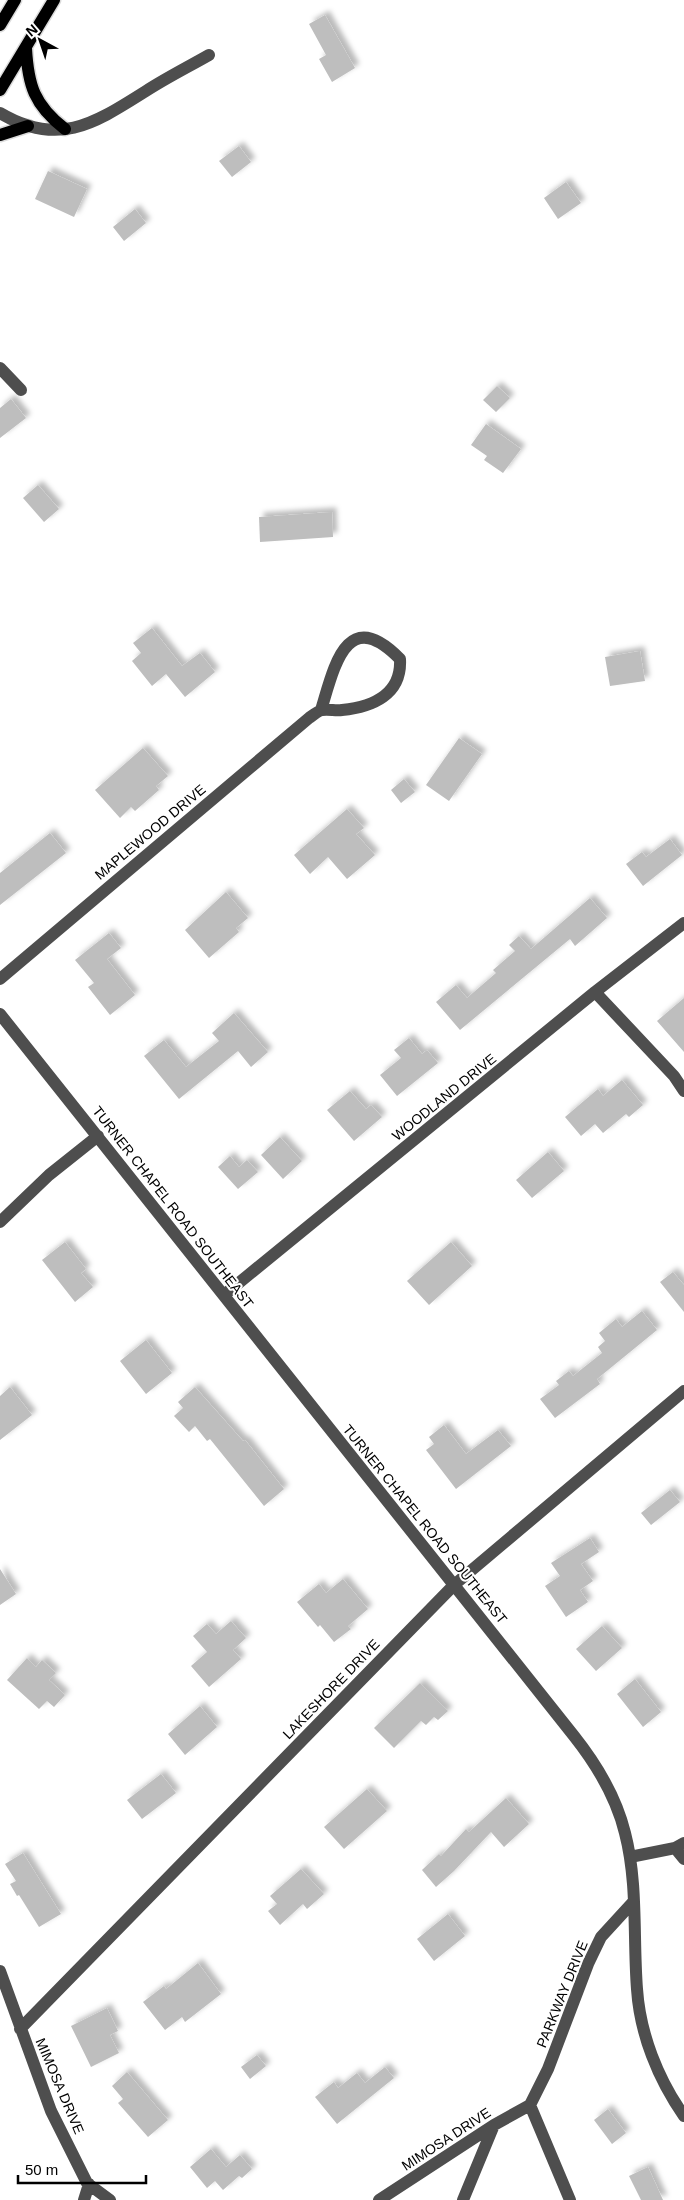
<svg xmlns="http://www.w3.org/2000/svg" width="684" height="2200" viewBox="0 0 684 2200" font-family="Arial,sans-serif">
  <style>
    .building { fill: #bebebe; filter: url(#shadow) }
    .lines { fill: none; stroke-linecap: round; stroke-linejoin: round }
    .major-casing { stroke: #dbdbdb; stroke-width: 15 }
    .minor { stroke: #4e4e4e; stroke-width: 12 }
    .major { stroke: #000; stroke-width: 12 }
    .labels { text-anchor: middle; stroke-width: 4; stroke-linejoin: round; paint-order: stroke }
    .street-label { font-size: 14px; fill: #000; stroke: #fff }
  </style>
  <defs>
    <filter id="shadow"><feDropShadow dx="4.5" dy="-4.5" stdDeviation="2.5" flood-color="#0004"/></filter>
  </defs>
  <rect width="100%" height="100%" fill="#fff"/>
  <!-- building -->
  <path class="building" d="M325,15L355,68L332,82L319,59L326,55L309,24Z
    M239,146L251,162L232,177L219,161Z
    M48,171L87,189L74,217L35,199Z
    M566,182L581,203L558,219L544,198Z
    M135,209L146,223L124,241L113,227Z
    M497,386L510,398L496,412L483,400Z
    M11,399L26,418L0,438V408Z
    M486,424L521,449L503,473L484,460L487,456L471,445Z
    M38,485L59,509L44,522L23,498Z
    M332,512L333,537L260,542L259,517Z
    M152,628L182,666L200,653L215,672L185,697L166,674L152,686L132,661L141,653L133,643Z
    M640,651L645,681L610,686L605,657Z
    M459,738L482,754L449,801L426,785Z
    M143,748L168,776L156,786L159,790L135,811L131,807L120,818L95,790Z
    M404,779L415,792L401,803L391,790Z
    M347,809L364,828L356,834L375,855L347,879L328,857L310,874L294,855Z
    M50,833L66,853L0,905V873Z
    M670,839L682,855L643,886L626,864L642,852L646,857Z
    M226,892L248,918L236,928L239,932L209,958L185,930Z
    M590,898L607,918L575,946L570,939L460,1030L436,1002L456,985L467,998L496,973L493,970L515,951L509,945L519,936L531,949Z
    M109,933L121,948L107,959L135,995L110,1015L88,987L94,983L75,960Z
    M684,998V1052L657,1021Z
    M234,1013L268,1052L251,1067L238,1051L179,1099L144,1056L164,1040L186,1067L219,1041L212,1033Z
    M409,1038L422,1054L427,1050L438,1063L397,1096L380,1075L401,1058L394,1050Z
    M622,1080L643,1105L629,1117L626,1114L603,1133L595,1124L581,1136L565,1117L598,1089L603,1096Z
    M350,1091L366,1109L371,1105L382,1117L354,1141L327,1110Z
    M280,1137L302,1161L283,1179L261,1155Z
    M548,1152L564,1171L532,1198L516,1180Z
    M230,1156L239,1167L247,1160L258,1172L238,1189L218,1167Z
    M65,1242L86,1269L81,1273L93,1287L75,1302L42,1260Z
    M451,1242L472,1266L429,1305L407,1281Z
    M673,1272L684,1285V1312L660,1282Z
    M642,1311L657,1330L597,1379L600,1384L555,1418L540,1399L559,1385L556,1381L569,1371L573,1376L602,1353L598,1347L605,1341L599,1333L616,1319L622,1327Z
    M146,1340L172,1373L146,1394L120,1361Z
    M10,1387L32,1415L0,1440V1396Z
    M195,1387L243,1441L245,1440L284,1489L264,1506L210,1439L207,1441L195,1426L189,1432L174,1416L183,1408L178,1402Z
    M444,1425L466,1454L498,1430L511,1446L456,1489L426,1450L434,1444L429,1437Z
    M670,1490L680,1502L651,1525L641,1513Z
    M590,1538L599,1552L581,1564L593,1581L580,1590L588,1602L566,1617L545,1586L560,1576L551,1563Z
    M0,1569L16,1594L0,1605Z
    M343,1579L368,1609L348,1626L351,1629L334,1642L320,1625L318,1627L297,1602L319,1584L326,1593Z
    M231,1621L246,1638L233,1650L241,1659L209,1687L191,1666L207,1652L193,1636L207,1624L216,1634Z
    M602,1626L622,1648L596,1671L576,1649Z
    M27,1658L36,1667L42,1660L56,1673L49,1680L65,1695L54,1707L47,1701L39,1709L7,1680Z
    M635,1679L661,1712L643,1727L617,1694Z
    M420,1683L448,1711L438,1720L434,1717L426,1725L421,1721L394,1748L374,1728Z
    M200,1706L217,1727L185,1755L168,1734Z
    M161,1774L176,1793L142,1819L127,1800Z
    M367,1789L387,1811L344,1849L324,1827Z
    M506,1798L529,1824L504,1847L491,1832L454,1871L436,1887L422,1870L439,1854L441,1856L466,1829L469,1832Z
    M23,1853L61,1914L39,1927L19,1895L17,1896L10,1884L16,1881L5,1864Z
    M301,1869L324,1894L307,1909L303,1904L280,1925L268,1911L277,1904L270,1896Z
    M448,1914L465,1936L434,1961L417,1939Z
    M198,1963L221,1994L185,2022L182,2017L165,2030L143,2002L164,1986L166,1989Z
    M107,2008L118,2031L110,2035L119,2053L91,2067L71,2026Z
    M257,2055L266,2066L250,2079L241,2067Z
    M385,2067L394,2078L337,2124L315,2097L334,2082L338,2088L357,2073L365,2083Z
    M127,2072L168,2120L148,2137L118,2103L123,2099L112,2086Z
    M608,2109L626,2133L612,2144L594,2120Z
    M211,2149L226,2167L240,2155L252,2169L242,2178L239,2176L223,2190L215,2181L207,2188L190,2167Z
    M648,2167L663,2200H641L629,2176Z"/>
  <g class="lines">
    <!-- major casing -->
    <g class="major-casing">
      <path id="major" d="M0,25L15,0
        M26,48C28,85 34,105 65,129
        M0,90L54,0
        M0,135L28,126"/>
    </g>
    <!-- minor -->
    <path class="minor" d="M0,113C59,148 95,123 146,91C166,78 188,67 209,55
      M0,368L21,390
      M0,979L309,718C313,715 318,711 322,710C329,709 336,711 342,710C372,707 402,695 400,659C346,604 334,668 321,710
      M595,992L674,1076L684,1091
      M0,1014L574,1736C597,1765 616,1796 625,1833C638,1883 633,1937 637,1989C640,2034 658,2079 684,2116
      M0,1222L49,1175L98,1136
      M224,1295L595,992L684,923
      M675,1848L684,1859
      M630,1857L675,1848L684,1843
      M0,1971L51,2111L87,2183L110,2200
      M20,2029L454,1585L684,1391
      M530,2105L548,2069L588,1964L601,1937L634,1901
      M530,2105L570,2200
      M84,2200L89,2184
      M379,2200L494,2125L530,2105
      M463,2200L494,2125"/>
    <!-- major -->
    <use href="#major" class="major"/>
  </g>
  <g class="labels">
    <!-- street labels -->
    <g class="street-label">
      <text transform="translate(150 832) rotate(-40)" y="5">MAPLEWOOD DRIVE</text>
      <text transform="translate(444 1097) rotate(-39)" y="5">WOODLAND DRIVE</text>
      <text transform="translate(173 1207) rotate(52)" y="5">TURNER CHAPEL ROAD SOUTHEAST</text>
      <text transform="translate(425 1524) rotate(51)" y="5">TURNER CHAPEL ROAD SOUTHEAST</text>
      <text transform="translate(331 1689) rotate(-46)" y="5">LAKESHORE DRIVE</text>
      <text transform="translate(562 1994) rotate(-68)" y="5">PARKWAY DRIVE</text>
      <text transform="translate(60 2086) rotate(67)" y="5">MIMOSA DRIVE</text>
      <text transform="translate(446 2139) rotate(-33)" y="5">MIMOSA DRIVE</text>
    </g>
  </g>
  <!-- north arrow -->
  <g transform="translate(40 40) rotate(320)" stroke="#ffffff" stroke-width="4" paint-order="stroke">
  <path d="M0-4L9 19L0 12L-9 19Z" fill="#000000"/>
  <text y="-8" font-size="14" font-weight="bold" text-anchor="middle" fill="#000000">N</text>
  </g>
  <!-- scale -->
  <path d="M18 2175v8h128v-8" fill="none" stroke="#000000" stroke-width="2.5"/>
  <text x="25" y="2175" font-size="15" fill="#000000" stroke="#ffffff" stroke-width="4" paint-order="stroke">50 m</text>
</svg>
